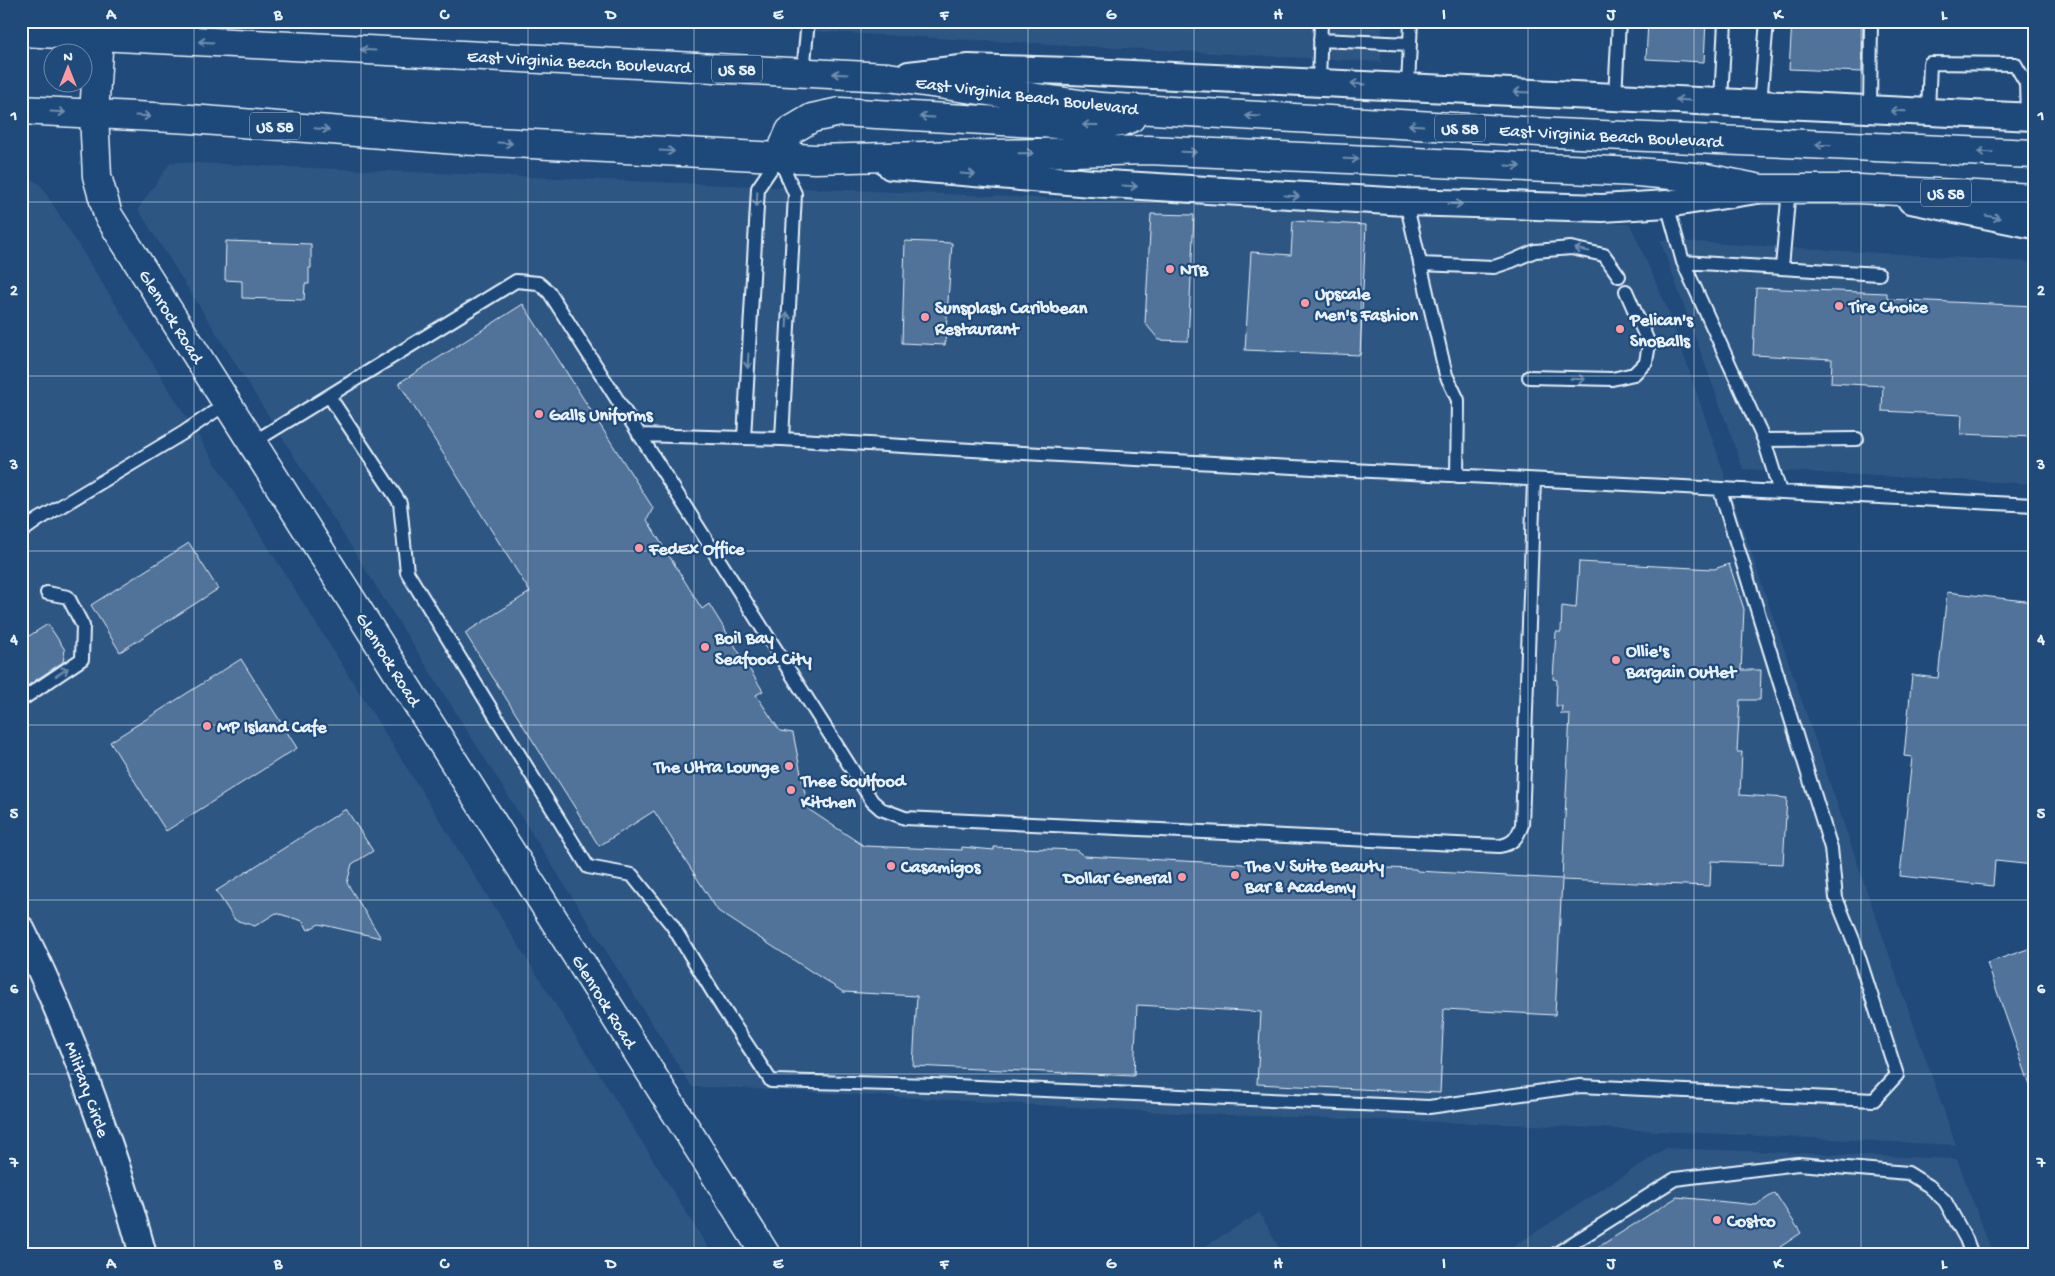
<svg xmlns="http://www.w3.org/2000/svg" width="2055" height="1276" viewBox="0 0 2055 1276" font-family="'Gochi Hand',sans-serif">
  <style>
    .built { fill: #2e5683 }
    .building { fill: #517399; stroke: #e8f1f8 }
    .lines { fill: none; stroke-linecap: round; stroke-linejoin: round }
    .service-casing { stroke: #e8f1f8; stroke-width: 16 }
    .minor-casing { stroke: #e8f1f8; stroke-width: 30 }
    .tertiary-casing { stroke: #e8f1f8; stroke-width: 31 }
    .primary-casing { stroke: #e8f1f8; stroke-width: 31 }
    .service { stroke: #1f4a7a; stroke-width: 12 }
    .minor { stroke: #1f4a7a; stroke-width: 26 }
    .tertiary { stroke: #1f4a7a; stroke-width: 28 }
    .primary { stroke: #1f4a7a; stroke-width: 28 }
    .oneway { stroke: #6f8dac }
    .grid { fill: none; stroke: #e8f1f8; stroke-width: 1; stroke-opacity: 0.55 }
    .poi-dot { fill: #ff9aa2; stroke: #1f4a7a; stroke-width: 2 }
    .labels { text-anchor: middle; stroke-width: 4.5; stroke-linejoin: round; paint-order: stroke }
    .shield { fill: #1f4a7a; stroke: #acbfd2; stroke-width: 1 }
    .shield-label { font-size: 16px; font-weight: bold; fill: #e8f1f8 }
    .street-label { font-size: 18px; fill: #e8f1f8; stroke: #1f4a7a }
    .poi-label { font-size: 18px; font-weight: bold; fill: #e8f1f8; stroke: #1f4a7a; text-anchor: start }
    .neatline { fill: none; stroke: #e8f1f8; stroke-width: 2 }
    .grid-label { font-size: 16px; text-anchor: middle; font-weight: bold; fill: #e8f1f8 }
  </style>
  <rect width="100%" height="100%" fill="#1f4a7a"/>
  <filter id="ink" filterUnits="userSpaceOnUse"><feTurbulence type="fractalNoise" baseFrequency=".02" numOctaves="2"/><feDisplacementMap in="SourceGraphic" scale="10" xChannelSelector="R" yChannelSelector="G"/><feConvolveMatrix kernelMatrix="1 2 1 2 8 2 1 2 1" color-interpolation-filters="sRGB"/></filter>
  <g filter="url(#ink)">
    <!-- built -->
    <path class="built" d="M624,21H1382L1381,62Z
      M171,162L1380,212L1444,218L1630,224L1669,312L1864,883L1956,1145L1532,1125L1198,1114L720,1087H692L138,209Z
      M21,174L40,184L713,1255H21Z
      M1660,240L2034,262V484L1743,469Z
      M1666,1148L1957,1159L1993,1255H1500Z
      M1260,1213L1283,1255H1191L1259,1213Z"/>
    <!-- building -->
    <path class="building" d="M1648,21H1706L1704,62L1646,59Z
      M1792,21H1863L1862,72L1789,69Z
      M1151,214L1194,215L1188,341L1159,340L1145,323Z
      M1293,221L1366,225L1360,355L1245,350L1251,252L1291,255Z
      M226,241L311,244V268H309V284H305L304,300L242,298V281L225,280Z
      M905,241L952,243L945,345L902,343Z
      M1756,288L1887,293V299L2034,306V437L1961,434L1962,415L1882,411L1883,386L1831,383L1832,359L1753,355Z
      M523,304L653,508L647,520L702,609L709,604L763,691L756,695L780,731L793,733L808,809L864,846L962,850V847L994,850V847L1076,850L1084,856L1302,867L1303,864L1335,866V863L1386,866V868L1416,869L1417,871L1562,879L1570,714H1561L1562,706H1556L1557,680L1553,679L1556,632H1561L1562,606L1576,608L1579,562L1714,569L1729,564L1744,609L1741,670H1761L1760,700H1740L1737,752H1742L1740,795L1787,798L1783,864L1711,861L1710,886L1562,880L1555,1015L1444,1009L1440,1093L1257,1084L1261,1012L1137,1005L1134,1076L913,1066L917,996L843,992L718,911L654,811L599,846L465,633L530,592L399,383Z
      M189,543L218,589L120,652L91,605Z
      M1947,592L2034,602V865L1995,861L1993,886L1900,876L1912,757L1904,756L1912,675L1938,678Z
      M48,624L65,650L63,662L21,690V641Z
      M241,659L297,748L166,831L110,742Z
      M346,809L373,851L352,864L347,883L381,938L319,924L308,930L303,921L276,913L255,926L235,920L216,891Z
      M2034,947V1087L2031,1088L1987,963Z
      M1775,1193L1801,1233L1780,1247L1785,1255H1586L1677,1197L1756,1205Z"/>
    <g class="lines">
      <!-- service casing -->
      <g class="service-casing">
        <path id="service" d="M1320,40L1410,44
          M803,72L808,21
          M1319,82L1321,21
          M1408,86L1411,21
          M1615,97L1619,21
          M1721,102L1725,21
          M1760,104L1767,21
          M1870,110L1871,21
          M1928,112L1930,63L2015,64L2026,83L2027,116
          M779,157L795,194L782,439
          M1406,202L1446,375L1458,400L1457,476
          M1667,204L1683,262L1764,440L1857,439
          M1683,262L1879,274
          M1420,264L1494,267L1512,261L1535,251L1571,248L1604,255L1619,276
          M1782,267L1789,189
          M1529,377L1612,379L1634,374L1646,362L1649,344L1626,291
          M329,396L400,503L407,572L588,867L632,875L672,925L722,1007L771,1081L932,1085L1429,1107L1580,1086L1874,1100L1897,1075L1854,942L1836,898L1831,848L1720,490
          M639,435L782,439L1077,456L2034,505
          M744,438L758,188L779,157
          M1764,440L1780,492
          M252,443L516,281L538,283L549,292L872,801L881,809L905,818L1499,846C1513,844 1517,838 1522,825L1534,480
          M21,532L38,520L183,433L227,403
          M21,700L82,659L83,626L68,597L47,593
          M1554,1255L1675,1179L1798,1164L1908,1173L1929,1186L1945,1201L1966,1239L1972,1255"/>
      </g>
      <!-- minor casing -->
      <g class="minor-casing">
        <path id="minor" d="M909,75L969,68L1070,71L2034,117
          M891,166L1091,183L1406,202L1602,208L1667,204L1757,190
          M1911,200L2034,225
          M21,929C54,994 80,1062 104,1131C118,1171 132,1213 143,1255"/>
      </g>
      <!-- tertiary casing -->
      <g class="tertiary-casing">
        <path id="tertiary" d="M99,36L94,114L97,176L108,215L766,1255"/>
      </g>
      <!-- primary casing -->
      <g class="primary-casing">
        <path id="primary" d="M21,32L888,77L1101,107L1556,133L2034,154
          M21,110L191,119L457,140L815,159L1148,150L1637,172L1706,178L1761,189H1859L2034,198
          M779,157L790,131L812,118L840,112L1092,126L1121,122L1131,118"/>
      </g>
      <!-- service -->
      <use href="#service" class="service"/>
      <!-- minor -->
      <use href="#minor" class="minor"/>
      <!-- tertiary -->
      <use href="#tertiary" class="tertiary"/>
      <!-- primary -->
      <use href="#primary" class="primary"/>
    </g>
    <!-- one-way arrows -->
    <defs><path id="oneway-shaft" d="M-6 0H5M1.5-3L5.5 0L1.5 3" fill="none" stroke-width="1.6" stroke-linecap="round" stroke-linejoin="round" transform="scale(1.25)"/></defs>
    <g class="oneway">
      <use href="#oneway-shaft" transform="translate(206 42) rotate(-177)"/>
      <use href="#oneway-shaft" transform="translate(368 50) rotate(-177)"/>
      <use href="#oneway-shaft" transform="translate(840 74) rotate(-177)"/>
      <use href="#oneway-shaft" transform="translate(1358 84) rotate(-177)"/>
      <use href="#oneway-shaft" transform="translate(1521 92) rotate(-177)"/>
      <use href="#oneway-shaft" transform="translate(1683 100) rotate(-177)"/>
      <use href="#oneway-shaft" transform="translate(1898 111) rotate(-178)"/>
      <use href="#oneway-shaft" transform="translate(58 112) rotate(3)"/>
      <use href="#oneway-shaft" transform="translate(143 116) rotate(3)"/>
      <use href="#oneway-shaft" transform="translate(1253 116) rotate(-177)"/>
      <use href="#oneway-shaft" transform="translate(927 117) rotate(-177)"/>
      <use href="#oneway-shaft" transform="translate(1090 125) rotate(180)"/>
      <use href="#oneway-shaft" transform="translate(1416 125) rotate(-177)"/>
      <use href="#oneway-shaft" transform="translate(322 129) rotate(5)"/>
      <use href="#oneway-shaft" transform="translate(505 143) rotate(3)"/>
      <use href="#oneway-shaft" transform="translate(1823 145) rotate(-178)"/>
      <use href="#oneway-shaft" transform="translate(667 151) rotate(3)"/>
      <use href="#oneway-shaft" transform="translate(1189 152) rotate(2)"/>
      <use href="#oneway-shaft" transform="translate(1985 152) rotate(-178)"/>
      <use href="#oneway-shaft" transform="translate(1026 153) rotate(-1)"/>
      <use href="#oneway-shaft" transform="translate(1351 159) rotate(2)"/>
      <use href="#oneway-shaft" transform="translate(1513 166) rotate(3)"/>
      <use href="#oneway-shaft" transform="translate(968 174) rotate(4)"/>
      <use href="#oneway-shaft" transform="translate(1130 186) rotate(4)"/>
      <use href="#oneway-shaft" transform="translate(1292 196) rotate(4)"/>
      <use href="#oneway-shaft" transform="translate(757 199) rotate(93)"/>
      <use href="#oneway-shaft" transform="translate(1455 204) rotate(2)"/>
      <use href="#oneway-shaft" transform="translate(1993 217) rotate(12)"/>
      <use href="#oneway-shaft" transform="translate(1582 250) rotate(-168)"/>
      <use href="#oneway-shaft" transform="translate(787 320) rotate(-87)"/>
      <use href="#oneway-shaft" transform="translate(748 361) rotate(93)"/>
      <use href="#oneway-shaft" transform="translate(1578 379) rotate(2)"/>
      <use href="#oneway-shaft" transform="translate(62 672) rotate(-34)"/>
    </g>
  </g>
  <!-- grid -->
  <path class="grid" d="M194,21V1255M361,21V1255M528,21V1255M694,21V1255M861,21V1255M1028,21V1255M1194,21V1255M1361,21V1255M1528,21V1255M1694,21V1255M1861,21V1255M21,202H2034M21,376H2034M21,551H2034M21,725H2034M21,900H2034M21,1074H2034"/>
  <!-- markers -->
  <g class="poi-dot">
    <circle cx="1170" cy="269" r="5"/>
    <circle cx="1305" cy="303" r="5"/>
    <circle cx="1839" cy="306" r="5"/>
    <circle cx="925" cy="317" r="5"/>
    <circle cx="1620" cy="329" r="5"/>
    <circle cx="539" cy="414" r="5"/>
    <circle cx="639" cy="548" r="5"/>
    <circle cx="705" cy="647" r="5"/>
    <circle cx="1616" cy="660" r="5"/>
    <circle cx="207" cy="726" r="5"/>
    <circle cx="789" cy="766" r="5"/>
    <circle cx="791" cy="790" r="5"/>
    <circle cx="891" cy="866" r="5"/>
    <circle cx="1235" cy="875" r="5"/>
    <circle cx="1182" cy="877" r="5"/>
    <circle cx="1717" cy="1220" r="5"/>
  </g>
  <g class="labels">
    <!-- shield labels -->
    <g class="shield">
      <rect x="712" y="55.5" width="50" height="27" rx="4"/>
      <rect x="250" y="112.5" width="50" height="27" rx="4"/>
      <rect x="1435" y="114.5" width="50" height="27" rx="4"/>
      <rect x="1921" y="179.5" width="50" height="27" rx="4"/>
    </g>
    <g class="shield-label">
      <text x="737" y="75">US 58</text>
      <text x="275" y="132">US 58</text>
      <text x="1460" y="134">US 58</text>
      <text x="1946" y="199">US 58</text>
    </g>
    <!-- street labels -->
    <g class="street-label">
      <text transform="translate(579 61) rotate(3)" y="6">East Virginia Beach Boulevard</text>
      <text transform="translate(1027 95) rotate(7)" y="6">East Virginia Beach Boulevard</text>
      <text transform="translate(1611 135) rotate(3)" y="6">East Virginia Beach Boulevard</text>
      <text transform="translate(172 316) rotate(58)" y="6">Glenrock Road</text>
      <text transform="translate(389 659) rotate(58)" y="6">Glenrock Road</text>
      <text transform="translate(605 1001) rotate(58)" y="6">Glenrock Road</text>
      <text transform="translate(88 1089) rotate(70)" y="6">Military Circle</text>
    </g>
    <!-- poi labels -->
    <g class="poi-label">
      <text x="1180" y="275">NTB</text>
      <text x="1315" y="299">Upscale<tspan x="1315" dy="21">Men's Fashion</tspan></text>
      <text x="1849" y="312">Tire Choice</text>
      <text x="935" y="313">Sunsplash Caribbean<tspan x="935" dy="21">Restaurant</tspan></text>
      <text x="1630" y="325">Pelican's<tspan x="1630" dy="21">SnoBalls</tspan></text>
      <text x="549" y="420">Galls Uniforms</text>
      <text x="649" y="554">FedEx Office</text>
      <text x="715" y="643">Boil Bay<tspan x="715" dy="21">Seafood City</tspan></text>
      <text x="1626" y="656">Ollie's<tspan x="1626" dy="21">Bargain Outlet</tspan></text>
      <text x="217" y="732">MP Island Cafe</text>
      <text x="779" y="772" text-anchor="end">The Ultra Lounge</text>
      <text x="801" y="786">Thee Soulfood<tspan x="801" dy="21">Kitchen</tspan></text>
      <text x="1245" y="871">The V Suite Beauty<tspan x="1245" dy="21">Bar &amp; Academy</tspan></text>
      <text x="901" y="872">Casamigos</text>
      <text x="1172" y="883" text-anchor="end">Dollar General</text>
      <text x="1727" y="1226">Costco</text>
    </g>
  </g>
  <!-- margin -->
  <rect width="2055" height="1276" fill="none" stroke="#1f4a7a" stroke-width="55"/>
  <!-- north arrow -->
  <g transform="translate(68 68)"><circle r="24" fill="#1f4a7a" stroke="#6f8dac"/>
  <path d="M0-4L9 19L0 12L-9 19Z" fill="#ff9aa2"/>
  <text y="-8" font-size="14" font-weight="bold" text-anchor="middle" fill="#e8f1f8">N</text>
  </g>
  <rect x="28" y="28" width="2000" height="1220" class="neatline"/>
  <g class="grid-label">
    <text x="111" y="19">A</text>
    <text x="278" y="19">B</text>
    <text x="444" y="19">C</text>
    <text x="611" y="19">D</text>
    <text x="778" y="19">E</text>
    <text x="944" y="19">F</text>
    <text x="1111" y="19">G</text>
    <text x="1278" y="19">H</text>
    <text x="1444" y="19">I</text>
    <text x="1611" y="19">J</text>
    <text x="1778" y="19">K</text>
    <text x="1944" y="19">L</text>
    <text x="14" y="120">1</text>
    <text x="2041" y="120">1</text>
    <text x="14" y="295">2</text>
    <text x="2041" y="295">2</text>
    <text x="14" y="469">3</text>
    <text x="2041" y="469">3</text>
    <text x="14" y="644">4</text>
    <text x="2041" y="644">4</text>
    <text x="14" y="818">5</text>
    <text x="2041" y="818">5</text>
    <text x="14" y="993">6</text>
    <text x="2041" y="993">6</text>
    <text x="14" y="1167">7</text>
    <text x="2041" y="1167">7</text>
    <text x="111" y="1268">A</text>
    <text x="278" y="1268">B</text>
    <text x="444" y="1268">C</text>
    <text x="611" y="1268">D</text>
    <text x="778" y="1268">E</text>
    <text x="944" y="1268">F</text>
    <text x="1111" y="1268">G</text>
    <text x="1278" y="1268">H</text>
    <text x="1444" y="1268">I</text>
    <text x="1611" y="1268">J</text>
    <text x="1778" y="1268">K</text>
    <text x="1944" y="1268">L</text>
  </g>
</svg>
